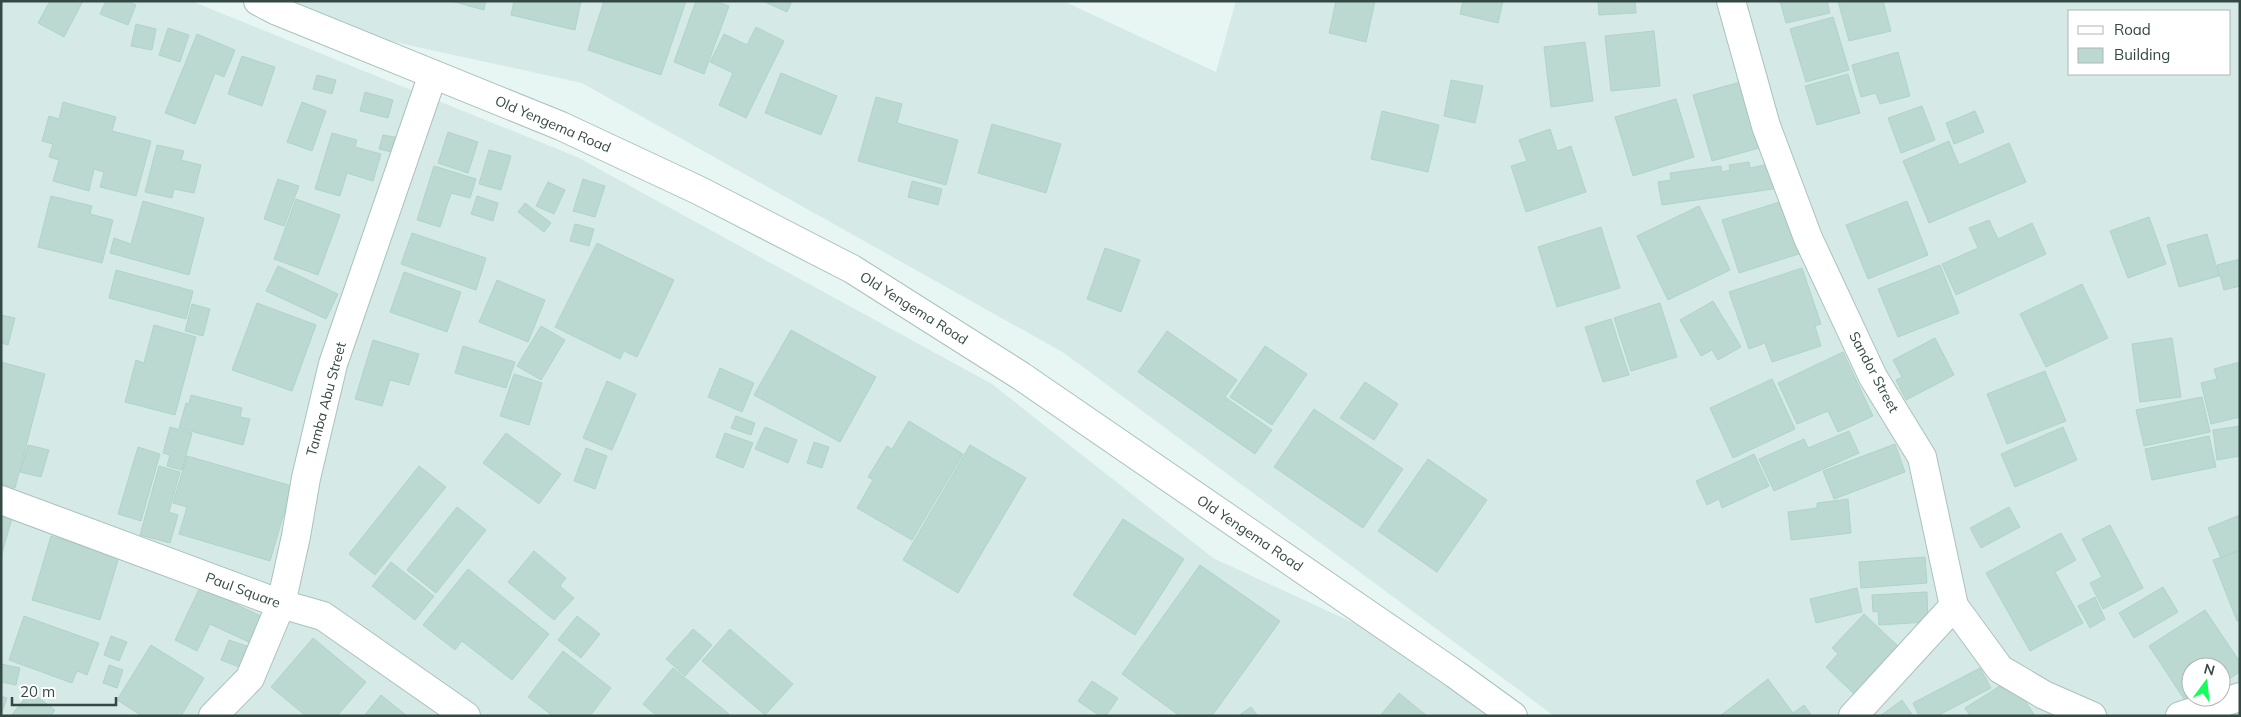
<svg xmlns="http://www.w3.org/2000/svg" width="2241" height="717" viewBox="0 0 2241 717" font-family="Mulish,sans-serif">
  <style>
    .residential { fill: #d5eae6; fill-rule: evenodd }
    .building { fill: #bbd8d1; stroke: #aed4cb }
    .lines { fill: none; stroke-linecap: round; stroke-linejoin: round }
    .minor-casing { stroke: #a9c2bd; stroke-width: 30 }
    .minor { stroke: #fff; stroke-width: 28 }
    .labels { text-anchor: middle; stroke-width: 4; stroke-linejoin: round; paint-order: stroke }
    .street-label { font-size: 14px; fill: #354944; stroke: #fff }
  </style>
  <rect width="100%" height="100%" fill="#e7f5f3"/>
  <!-- residential -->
  <path class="residential" d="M1,1H191L577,157L992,384L1213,558L1471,677L1510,716H1Z
    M287,1H1063L1216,72L1236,1H2240V716H1554L1064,353L582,83L339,30ZM2070,11H2230V74H2070ZM2191,667H2221V697H2191Z"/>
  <!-- building -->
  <path class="building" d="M50,1H83L64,37L38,23Z
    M106,1H127L136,5L128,25L100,14Z
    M451,1H486L484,10Z
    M514,1H581L575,30L511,15Z
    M604,1H686L661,75L588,50Z
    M696,1H715L729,6L704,74L674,62Z
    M763,1H792L787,12Z
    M1336,1H1375L1366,42L1329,33Z
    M1463,1H1503L1498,23L1460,14Z
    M1598,1H1635L1636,13L1599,15Z
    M1780,1H1827L1830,13L1786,23Z
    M1838,1H1883L1891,31L1849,41Z
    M1833,17L1849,70L1806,82L1790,29Z
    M136,24L156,29L152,50L131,46Z
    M756,27L784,41L746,118L719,105L733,73L710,62L724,34L747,45Z
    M168,28L189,35L180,62L159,55Z
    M1654,31L1660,86L1611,91L1605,36Z
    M197,34L235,50L224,77L215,73L195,124L165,113Z
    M1585,42L1593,101L1551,107L1544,47Z
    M1898,52L1910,96L1880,104L1876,93L1861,97L1852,65Z
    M242,56L275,67L262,106L228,94Z
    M781,73L837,96L821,135L765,113Z
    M1848,74L1860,113L1817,125L1805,86Z
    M317,75L336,80L332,94L313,89Z
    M1451,80L1483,86L1475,123L1444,116Z
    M1744,81L1763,147L1712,161L1693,95Z
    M365,92L393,100L388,118L360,111Z
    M876,97L902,104L897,123L958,140L946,185L858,161Z
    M1676,99L1694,157L1633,176L1615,117Z
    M63,102L116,117L112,131L151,141L136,196L100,187L104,172L94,169L89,191L53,181L59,160L49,157L53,144L42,141L49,116L59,119Z
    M302,102L326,111L312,151L287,142Z
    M1922,106L1935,140L1901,153L1888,118Z
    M1382,111L1439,125L1428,172L1371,159Z
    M1975,111L1984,132L1954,144L1946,123Z
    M992,124L1061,144L1046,193L978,173Z
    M1550,129L1557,151L1571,146L1586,192L1526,212L1511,166L1527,161L1519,140Z
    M448,132L478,142L468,173L438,163Z
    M332,133L357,140L355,147L381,154L373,181L347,173L340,196L315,189Z
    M383,135L400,138L395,153L379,149Z
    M1949,141L1959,165L2009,143L2026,182L1929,223L1903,161Z
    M157,145L184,151L181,160L201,165L194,193L174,189L172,198L145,192Z
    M489,150L511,156L501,190L479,184Z
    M1749,162L1750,168L1769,164L1773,189L1662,205L1658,182L1671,180L1670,173L1721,166L1722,172L1730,170L1729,165Z
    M434,166L476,179L470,198L451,193L440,227L417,220Z
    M278,179L299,186L284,226L264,219Z
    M583,179L605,186L595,217L573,211Z
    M912,181L942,189L938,205L908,197Z
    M548,182L565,190L554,214L536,206Z
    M51,196L92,206L90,214L113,220L102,263L38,247Z
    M477,196L498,203L493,221L471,214Z
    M296,199L340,215L318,275L274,259Z
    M1786,200L1802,253L1739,273L1722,220Z
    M143,201L204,218L189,275L110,253L114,238L131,244Z
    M1907,201L1928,255L1868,279L1846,225Z
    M525,203L551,223L544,232L518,212Z
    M1699,206L1730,270L1668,300L1637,236Z
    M2149,217L2166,264L2128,278L2110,231Z
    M1989,220L1998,239L2032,223L2046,254L1956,295L1942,264L1978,248L1969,228Z
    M575,224L594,229L589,246L570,241Z
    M1601,227L1620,288L1557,307L1538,247Z
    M412,233L486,258L476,290L401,264Z
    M2207,234L2219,276L2179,287L2167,245Z
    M597,243L674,280L637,357L624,351L620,359L555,327Z
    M1105,248L1140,260L1121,312L1087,299Z
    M2240,259V286L2224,290L2217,265Z
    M1940,265L1959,313L1898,337L1878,289Z
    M278,266L338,294L326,319L266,291Z
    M1802,268L1821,324L1815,326L1821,346L1772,362L1765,343L1749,349L1729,292Z
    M116,270L193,291L186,319L109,298Z
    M404,272L461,292L447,332L390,312Z
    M497,280L545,300L528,342L479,322Z
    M2082,284L2108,338L2046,367L2020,314Z
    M1713,301L1741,347L1718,360L1712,350L1701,356L1680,320Z
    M257,303L316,325L292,391L232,370Z
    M1660,303L1677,357L1631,371L1614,318Z
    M192,304L210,309L203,336L185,331Z
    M1,315L15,318L8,345L1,343Z
    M1611,319L1629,375L1603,382L1585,327Z
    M154,325L196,337L175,415L125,402L136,360L144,363Z
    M541,326L565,340L541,380L517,366Z
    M791,330L876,377L840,442L754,395Z
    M1167,331L1237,380L1225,397L1272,430L1255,454L1138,372Z
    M1935,338L1954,375L1906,400L1896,380L1902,377L1893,360Z
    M2172,338L2181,397L2140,402L2132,344Z
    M373,340L419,354L409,385L390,380L382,406L355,399Z
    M463,346L515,362L506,388L455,373Z
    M1265,346L1307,374L1272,425L1230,397Z
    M1843,352L1873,416L1838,432L1828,411L1797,424L1778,383Z
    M1,362L45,374L15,488L1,484Z
    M2240,362V417L2211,424L2201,383L2217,379L2214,369Z
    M720,368L754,383L742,412L708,397Z
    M2045,371L2066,421L2007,444L1987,394Z
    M514,374L542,383L529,425L500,416Z
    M1772,379L1795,429L1733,458L1710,408Z
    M607,381L636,394L612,450L583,438Z
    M1365,382L1398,404L1374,440L1340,418Z
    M191,395L242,408L240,417L250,419L243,445L179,428L186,403L189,404Z
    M2202,397L2210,432L2144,446L2136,410Z
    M1314,409L1403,469L1363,528L1274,467Z
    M736,416L755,423L751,435L731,428Z
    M909,421L963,454L912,540L857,508L873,480L868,477L887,446L892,449Z
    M2240,426V456L2217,460L2213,430Z
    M170,427L192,433L182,470L167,466L170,455L163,453Z
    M765,427L797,440L788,463L755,449Z
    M2063,427L2077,460L2015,487L2001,454Z
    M1849,431L1859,453L1774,491L1759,459L1804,439L1808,448Z
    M506,433L561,474L539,504L483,463Z
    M725,433L753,443L743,468L716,457Z
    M2209,436L2216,467L2152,480L2145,449Z
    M814,442L829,447L822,468L807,463Z
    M1895,444L1905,472L1834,499L1823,471Z
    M28,445L49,450L41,477L20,472Z
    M970,445L1026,478L958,593L903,560Z
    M138,447L160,454L141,521L118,514Z
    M586,448L607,456L595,489L574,481Z
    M1754,454L1769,486L1722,508L1719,499L1707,505L1696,481Z
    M187,456L292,486L270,561L179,534L187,507L173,503Z
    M1428,459L1487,500L1437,572L1378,531Z
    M159,466L180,472L169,512L178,515L170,543L140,535Z
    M419,466L446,487L375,575L349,554Z
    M1848,499L1851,533L1791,540L1788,512L1817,508V503Z
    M457,507L486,530L436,593L407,570Z
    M2009,507L2020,527L1981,548L1970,528Z
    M1,515L12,518L1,557Z
    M2240,515V550L2221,558L2208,528Z
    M1123,519L1184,559L1135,635L1073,595Z
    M2110,525L2143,588L2103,609L2090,583L2102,577L2082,539Z
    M2061,533L2076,560L2055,572L2083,623L2030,651L1986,573Z
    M51,536L119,557L100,620L32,600Z
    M534,551L566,578L560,586L574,598L554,620L508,582Z
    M2240,551V620L2237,621L2213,560Z
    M1925,557L1927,583L1861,588L1859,562Z
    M391,562L434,596L415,620L372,586Z
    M1200,565L1280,621L1212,716H1180L1122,674Z
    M468,569L549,634L512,680L462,641L455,650L423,625Z
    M200,587L265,618L253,644L210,624L197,651L175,640Z
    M2163,587L2178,612L2134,638L2119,613Z
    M1857,588L1862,612L1816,623L1810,599Z
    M1927,592L1928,622L1879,625L1878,611L1873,612L1872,595Z
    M2095,597L2105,619L2090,628L2078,606Z
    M2205,610L2240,662V672L2221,684V667H2191V697H2201L2188,705L2149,646Z
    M1864,614L1899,647L1854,694L1826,667L1838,654L1832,648Z
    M24,616L99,643L87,675L77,671L72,683L9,660Z
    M577,616L600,634L581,658L558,640Z
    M693,629L712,645L685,676L666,659Z
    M730,629L793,684L765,715L702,661Z
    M111,636L127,642L119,661L104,655Z
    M313,638L366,682L337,716H306L271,687Z
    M229,640L250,647L242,668L221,660Z
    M151,645L204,678L181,716H142L117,700Z
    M563,651L611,688L590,716H553L528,697Z
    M1,664L20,668L16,685L1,682Z
    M109,665L123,670L117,688L103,683Z
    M673,668L729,714L727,716H657L643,704Z
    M1980,668L1991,688L1937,716H1919L1913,703Z
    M1768,679L1793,713L1804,705L1812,716H1720Z
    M2011,679L2035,716H1970L1965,708Z
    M1092,681L1118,698L1106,716H1100L1078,701Z
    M30,691L55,710L51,716H11Z
    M1399,693L1427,716H1380Z
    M381,695L407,716H364Z
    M1,696L7,698L1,715Z
    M1902,700L1913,716H1880Z
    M1251,707L1258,716H1238Z"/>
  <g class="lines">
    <!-- minor casing -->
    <g class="minor-casing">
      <path id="minor" d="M258,1L275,10L561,126L698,190L852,269L1021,376L1455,674L1513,716
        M1731,1L1766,126L1808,238L1873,377L1922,457L1954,606L2000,669L2044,695L2092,716
        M1,500L281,604L323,616L466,716
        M213,716L250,678L281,604L296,536L306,478L333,364L433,74
        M1853,716L1954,606
        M2180,716L2240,697"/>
    </g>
    <!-- minor -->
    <use href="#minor" class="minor"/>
  </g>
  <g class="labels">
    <!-- street labels -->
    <g class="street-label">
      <text transform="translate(553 124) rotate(23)" y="5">Old Yengema Road</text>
      <text transform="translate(914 308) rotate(32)" y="5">Old Yengema Road</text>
      <text transform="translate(1874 372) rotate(62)" y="5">Sandor Street</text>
      <text transform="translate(326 399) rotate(-75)" y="5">Tamba Abu Street</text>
      <text transform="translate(1250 533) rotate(34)" y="5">Old Yengema Road</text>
      <text transform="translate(243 590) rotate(20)" y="5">Paul Square</text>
    </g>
  </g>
  <!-- border -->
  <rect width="2241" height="717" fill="none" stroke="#354944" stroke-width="5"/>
  <!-- legend -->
  <rect x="2068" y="10" width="162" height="65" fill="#ffffff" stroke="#aeb6b4"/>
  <rect x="2078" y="26" width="25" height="8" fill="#ffffff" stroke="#aeb6b4"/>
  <text x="2114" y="35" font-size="15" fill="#354944">Road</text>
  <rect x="2078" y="48" width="25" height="15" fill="#bbd8d1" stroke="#aeb6b4"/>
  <text x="2114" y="60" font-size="15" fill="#354944">Building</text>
  <!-- north arrow -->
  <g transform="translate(2206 682) rotate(15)"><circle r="24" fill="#ffffff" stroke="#aeb6b4"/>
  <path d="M0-4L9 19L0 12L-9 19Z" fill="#14ff5b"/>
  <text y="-8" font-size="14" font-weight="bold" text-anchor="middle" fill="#354944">N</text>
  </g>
  <!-- scale -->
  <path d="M12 697v8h104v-8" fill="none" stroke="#354944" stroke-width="2.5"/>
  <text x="20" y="697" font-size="15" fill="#354944" stroke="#ffffff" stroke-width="4" paint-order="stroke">20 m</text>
</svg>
